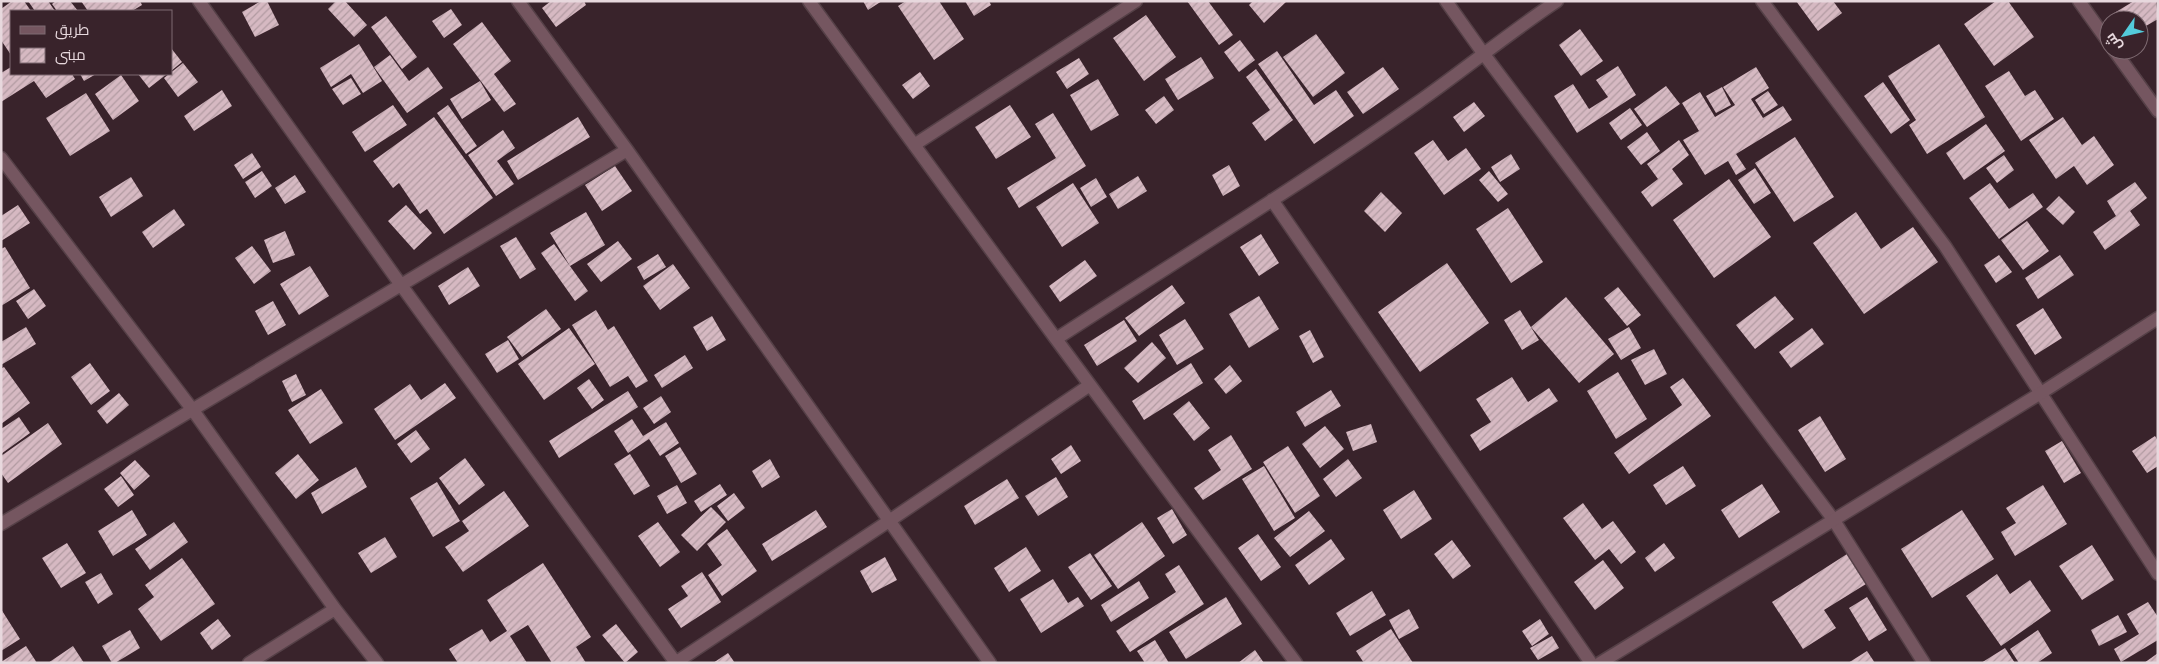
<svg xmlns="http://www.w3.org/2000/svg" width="2159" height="664" viewBox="0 0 2159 664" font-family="'Work Sans',Cairo,sans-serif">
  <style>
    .building { fill: url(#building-hatch) }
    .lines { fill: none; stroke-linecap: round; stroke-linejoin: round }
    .minor-casing { stroke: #554047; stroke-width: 15 }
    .tertiary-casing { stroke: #554047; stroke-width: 15 }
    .minor { stroke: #755660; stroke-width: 12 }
    .tertiary { stroke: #755660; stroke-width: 12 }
  </style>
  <defs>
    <pattern id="building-hatch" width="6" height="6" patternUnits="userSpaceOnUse" patternTransform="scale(1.25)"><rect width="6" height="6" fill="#d6b9c2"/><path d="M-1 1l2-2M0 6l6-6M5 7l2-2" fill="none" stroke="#b29ba2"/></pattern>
  </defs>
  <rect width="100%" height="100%" fill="#39232b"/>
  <!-- building -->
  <path class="building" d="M12,1H24L31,11H11V55L1,40V9Z
    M28,1H48L55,11H35Z
    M56,1H70L78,11H57L52,4Z
    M81,1H140L142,5L132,11H88Z
    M261,1H267L279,25L255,37L242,12Z
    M336,1H345L367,25L354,37L328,9Z
    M551,1H584L586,5L556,27L542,8Z
    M863,1H882L868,10Z
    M906,1H939L964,39L934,60L898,6Z
    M965,1H989L991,5L974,16Z
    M1187,1H1208L1233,35L1219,45Z
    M1253,1H1287L1264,23L1249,5Z
    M1796,1H1833L1842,13L1818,31Z
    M1996,1H2008L2034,37L1994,66L1964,24Z
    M2134,1H2156L2158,19L2139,30V20H2115L2111,15Z
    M451,9L462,25L444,38L432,21Z
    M1146,15L1176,57L1144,81L1113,38Z
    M386,16L417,57L402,69L371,27Z
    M482,22L511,61L494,74L516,104L504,112L453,44Z
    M1580,29L1603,61L1581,76L1559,45Z
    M1316,34L1345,73L1313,97L1283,57Z
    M1240,40L1255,60L1239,72L1224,52Z
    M359,44L382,81L363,93L351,74L331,87L320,68Z
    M1939,44L1985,117L1927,154L1909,125L1916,120L1888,76Z
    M171,48L182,62L171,71Z
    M1277,51L1314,105L1336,90L1354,116L1314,144L1258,64Z
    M390,55L409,81L428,67L443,88L407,113L374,67Z
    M1201,57L1214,78L1178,100L1165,79Z
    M1079,58L1089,74L1067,89L1056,72Z
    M183,63L198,82L178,97L164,78Z
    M1618,66L1636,95L1577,133L1554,96L1573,84L1589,109L1608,97L1596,80Z
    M11,67V74H72L75,79L46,98L34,81L1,102V73Z
    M1383,67L1399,89L1363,114L1347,92Z
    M1756,67L1769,88L1751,99L1763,118L1783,106L1792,120L1736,154L1746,169L1736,175L1728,161L1705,175L1683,140L1699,131L1682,103L1700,92L1715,117L1735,105L1723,87Z
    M1256,69L1293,120L1265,141L1252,123L1270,110L1246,77Z
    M2009,71L2025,96L2035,90L2054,119L2021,141L1985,86Z
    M920,72L930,86L913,99L902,85Z
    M80,74H96L84,81Z
    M138,74H167L149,88Z
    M121,75L139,101L113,120L95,94Z
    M351,78L361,94L343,105L332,89Z
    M1098,79L1119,115L1091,131L1070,95Z
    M480,81L491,100L462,119L450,99Z
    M1883,82L1910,120L1891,134L1864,96Z
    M1666,86L1680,104L1647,127L1634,109Z
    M1722,87L1731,105L1716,113L1706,96Z
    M222,90L232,106L194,131L184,116Z
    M1768,91L1778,105L1764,114L1755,100Z
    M86,93L110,131L70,156L46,118Z
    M1164,96L1174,110L1156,124L1145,110Z
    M1474,102L1485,116L1464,132L1453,117Z
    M393,105L407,125L365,152L352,132Z
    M448,105L477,146L466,154L437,113Z
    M1010,105L1031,137L996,159L975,127Z
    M1630,108L1642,125L1621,140L1609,123Z
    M1053,113L1086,166L1019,208L1007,188L1056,158L1035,124Z
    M434,117L493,198L444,234L427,209L420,214L399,183L393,188L373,161Z
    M578,117L590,137L518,180L507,161Z
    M2063,117L2082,145L2094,136L2114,165L2087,185L2074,166L2056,179L2029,140Z
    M1986,124L2005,151L1964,180L1946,153Z
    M503,130L515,148L497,161L514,184L496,196L468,155Z
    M1647,132L1660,151L1641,165L1627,147Z
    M1795,137L1834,197L1794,222L1755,163Z
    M1433,140L1448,161L1466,148L1481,169L1444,195L1414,153Z
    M1679,140L1689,155L1672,169L1683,184L1652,207L1641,192L1658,179L1647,164Z
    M252,153L261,167L243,179L234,165Z
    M1511,154L1520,169L1500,182L1491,167Z
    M2004,155L2014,170L1997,183L1986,168Z
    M1229,165L1240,186L1223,196L1212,175Z
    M615,166L632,191L602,211L585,185Z
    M1755,168L1771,193L1754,204L1738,180Z
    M262,171L272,186L255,198L245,182Z
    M1489,171L1508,194L1498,202L1479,180Z
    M295,175L306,192L285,204L275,188Z
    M1138,176L1147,191L1118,209L1109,194Z
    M131,177L143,196L111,217L99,197Z
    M1096,178L1107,197L1091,207L1080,188Z
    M1729,179L1771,237L1714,278L1673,220Z
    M2135,182L2147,198L2130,211L2140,225L2105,250L2093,232L2116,216L2107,201Z
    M1073,183L1099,223L1062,247L1036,207Z
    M1990,183L2009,209L2033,193L2043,207L1999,239L1969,198Z
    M1381,192L1402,213L1385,232L1364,211Z
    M2059,196L2075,212L2063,225L2046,209Z
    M18,205L30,223L1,241V216Z
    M406,205L432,233L414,250L388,221Z
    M1508,208L1543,262L1511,283L1476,229Z
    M174,209L185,225L153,248L142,232Z
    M586,212L605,245L570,266L550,233Z
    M1856,212L1881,249L1913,227L1938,262L1864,314L1813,243Z
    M2027,221L2049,251L2023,270L2001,240Z
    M285,231L295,255L273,263L264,240Z
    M1261,234L1279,263L1259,276L1240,247Z
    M516,237L536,269L520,279L500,246Z
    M618,241L632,259L601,282L587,264Z
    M554,244L588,291L575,301L541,253Z
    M252,246L271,271L254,284L235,258Z
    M5,247L30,288L1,306V249Z
    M658,254L666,267L644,280L637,267Z
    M1999,255L2012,272L1996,283L1984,265Z
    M2060,255L2074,275L2038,299L2025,278Z
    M1085,260L1097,276L1060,302L1049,286Z
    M1447,263L1489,323L1420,372L1378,312Z
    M673,264L690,288L660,310L643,286Z
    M310,266L329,296L299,315L280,284Z
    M468,267L480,286L449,305L438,286Z
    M1172,285L1185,303L1139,336L1125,318Z
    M1618,287L1641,315L1627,326L1604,298Z
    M34,289L46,306L28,319L16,301Z
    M1259,296L1279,329L1249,348L1229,314Z
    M1775,296L1794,319L1755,349L1736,325Z
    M1566,297L1614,354L1579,383L1531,327Z
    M273,301L286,325L268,335L255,311Z
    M2043,308L2062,338L2035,355L2016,325Z
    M546,309L561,329L522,357L507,337Z
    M596,310L608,330L614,326L648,381L636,388L628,376L610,387L572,325Z
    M1520,310L1539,340L1522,350L1504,320Z
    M712,316L726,340L707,351L693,327Z
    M1185,319L1204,349L1177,365L1159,335Z
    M1124,320L1137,341L1097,366L1084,345Z
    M26,327L36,344L1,365V342Z
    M1629,327L1641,348L1621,360L1608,339Z
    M569,328L595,364L544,400L518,364Z
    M1812,328L1824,344L1791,368L1779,352Z
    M1310,330L1324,357L1313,363L1299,336Z
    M508,340L519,359L497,373L485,354Z
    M1152,342L1166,358L1138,383L1124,368Z
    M1654,349L1667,374L1645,385L1631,360Z
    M685,355L693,368L662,388L654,375Z
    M90,363L110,391L91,405L71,377Z
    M1191,363L1203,383L1144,420L1132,401Z
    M1230,365L1242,381L1226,394L1214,379Z
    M4,367L30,403L1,424V369Z
    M1618,372L1647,419L1616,439L1587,391Z
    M296,374L306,395L292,402L282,381Z
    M1512,377L1528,402L1549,388L1558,401L1480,451L1470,435L1491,422L1476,399Z
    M1683,378L1711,416L1629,474L1614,453L1682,405L1670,387Z
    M589,379L604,400L592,409L577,388Z
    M445,383L456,398L395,440L374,409L410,384L421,400Z
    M321,389L343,423L310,444L288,410Z
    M1331,390L1341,406L1305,427L1296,412Z
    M628,391L638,407L559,458L549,441Z
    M119,393L129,405L107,424L97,411Z
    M661,396L671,412L654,424L643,408Z
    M1189,401L1210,428L1194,441L1173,414Z
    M1820,416L1846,459L1825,472L1798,430Z
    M19,417L30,433L1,454V429Z
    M632,419L643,436L666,422L679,443L660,456L649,439L628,453L614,431Z
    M48,423L62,444L8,483L1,473V456Z
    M1371,424L1377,442L1353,451L1346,432Z
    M1325,426L1344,449L1320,468L1302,444Z
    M416,430L430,449L411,463L397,444Z
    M1231,435L1252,469L1203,500L1194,488L1221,470L1208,450Z
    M2155,436L2158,441V466L2147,473L2132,451Z
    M2062,441L2081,473L2064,483L2045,451Z
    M1071,445L1081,461L1061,474L1051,459Z
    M1288,446L1320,496L1295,513L1263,462Z
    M680,447L697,474L681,483L665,456Z
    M298,454L319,480L296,499L275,473Z
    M630,454L650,486L634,495L614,464Z
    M465,458L485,485L459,505L439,478Z
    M770,459L780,477L762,488L752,471Z
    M1348,459L1362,478L1336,497L1323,479Z
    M135,460L150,476L134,490L120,473Z
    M1264,466L1295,518L1274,531L1242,479Z
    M1683,466L1696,486L1666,505L1653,485Z
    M356,467L367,487L322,514L311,493Z
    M121,476L134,495L118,507L104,489Z
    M1056,477L1068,497L1038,516L1025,496Z
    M1007,479L1019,498L975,525L964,506Z
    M437,482L460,521L433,537L410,498Z
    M720,484L727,495L701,512L694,501Z
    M1762,484L1780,512L1739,538L1721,510Z
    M677,485L687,503L667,514L657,496Z
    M2043,485L2067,524L2015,556L2001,532L2016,523L2006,508Z
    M1414,490L1432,519L1401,539L1383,510Z
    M504,491L529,526L463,572L445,547L469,531L462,521Z
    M734,493L745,508L728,521L717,506Z
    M1583,503L1602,529L1613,521L1636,552L1621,564L1609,549L1595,560L1563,518Z
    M711,507L726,522L697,551L681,535Z
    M1172,509L1187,535L1173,544L1157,518Z
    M132,510L147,535L113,556L98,531Z
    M816,510L827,527L772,561L762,544Z
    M1962,510L1994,559L1932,598L1901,549Z
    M1309,511L1325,531L1290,557L1274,538Z
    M174,522L188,542L150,570L135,549Z
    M658,522L680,552L660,567L638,536Z
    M1142,522L1165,556L1118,589L1094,555Z
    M727,529L757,571L722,596L708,575L722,565L707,544Z
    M1258,534L1281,567L1261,581L1238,548Z
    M385,537L397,557L371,573L358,553Z
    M1331,539L1345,559L1309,585L1295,565Z
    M1452,540L1471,566L1453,579L1434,554Z
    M67,543L86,573L61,588L42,558Z
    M1664,543L1675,558L1655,572L1645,558Z
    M2092,545L2114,580L2082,600L2059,566Z
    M1026,547L1041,571L1009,592L994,568Z
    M1090,553L1112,586L1091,600L1068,567Z
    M1847,554L1866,584L1824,610L1836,628L1803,649L1772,602Z
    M885,557L897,580L872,593L860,571Z
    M182,558L215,604L161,641L138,609L154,597L145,585Z
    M1603,560L1624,588L1595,610L1574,582Z
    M543,563L591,637L576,647L586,663H552L528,625L510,636L527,663H458L449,649L482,629L490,642L507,631L487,600Z
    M1179,565L1204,604L1130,652L1116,631L1176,592L1165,574Z
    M702,572L721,602L681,628L668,609L688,596L681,586Z
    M101,573L113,594L98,604L85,582Z
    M1997,574L2010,594L2030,580L2051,611L2001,646L1966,596Z
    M1053,579L1068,603L1078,597L1084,606L1041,633L1020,599Z
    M1139,581L1149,598L1111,622L1101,605Z
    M1372,591L1386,615L1350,636L1336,613Z
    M1226,597L1242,624L1186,659L1169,632Z
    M1867,597L1887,630L1869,641L1849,608Z
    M2148,602L2158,617V640L2121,662L2114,649L2139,634L2127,614Z
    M1,609L20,639L1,651Z
    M1409,609L1419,628L1399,639L1389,620Z
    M2118,615L2127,632L2099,646L2091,630Z
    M218,619L231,636L212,650L200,633Z
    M1540,619L1549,634L1532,646L1522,631Z
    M616,624L638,652L625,663L602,635Z
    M1391,629L1413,663H1364L1356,651Z
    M130,630L140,648L115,663H112L102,646Z
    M2038,630L2052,653L2037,663H2019L2010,649Z
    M1552,636L1559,648L1538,660L1530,648Z
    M1155,640L1169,663H1145L1137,651Z
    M26,646L37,663H1V662Z
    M73,646L84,663H48Z
    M2005,648L2015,663H1981Z
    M1255,650L1264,663H1238Z
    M1867,651L1875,663H1848Z
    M728,653L735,663H713Z
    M2158,653V663H2144Z"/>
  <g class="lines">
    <!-- minor casing -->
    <g class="minor-casing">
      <path id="minor" d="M199,1L401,285L676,663
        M518,1L627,150L990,663
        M809,1L1056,339L1296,663
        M1446,1L1483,53L1833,519L1924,663
        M1762,1L1945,246L2158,574
        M2079,1L2109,43
        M2114,50L2158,111
        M914,145L1136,1
        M1,158L192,409L335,609L377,663
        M1272,200L1591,663
        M1056,339C1176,261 1299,186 1417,103C1464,70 1509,33 1557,1
        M1,524L627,150
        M249,663L335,609
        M675,663L889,521L1090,385"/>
    </g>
    <!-- tertiary casing -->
    <g class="tertiary-casing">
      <path id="tertiary" d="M1600,663L2041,393L2158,318"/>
    </g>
    <!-- minor -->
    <use href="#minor" class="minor"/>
    <!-- tertiary -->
    <use href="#tertiary" class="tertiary"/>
  </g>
  <!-- border -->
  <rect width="2159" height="664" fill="none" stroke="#e7d8dd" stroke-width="5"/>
  <!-- legend -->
  <rect x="10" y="10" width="162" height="65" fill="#39232b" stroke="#7f6b72"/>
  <rect x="20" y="26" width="25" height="8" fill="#755660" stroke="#7f6b72"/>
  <text x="55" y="35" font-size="15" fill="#e7d8dd">طريق</text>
  <rect x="20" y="48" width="25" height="15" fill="url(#building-hatch)" stroke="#7f6b72"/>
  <text x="55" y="60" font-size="15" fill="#e7d8dd">مبنى</text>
  <!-- north arrow -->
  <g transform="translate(2124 35) rotate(236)"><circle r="24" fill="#39232b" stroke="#7f6b72"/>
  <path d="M0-4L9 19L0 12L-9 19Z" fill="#53cbdb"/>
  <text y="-8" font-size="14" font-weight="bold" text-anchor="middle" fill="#e7d8dd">ش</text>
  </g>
</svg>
